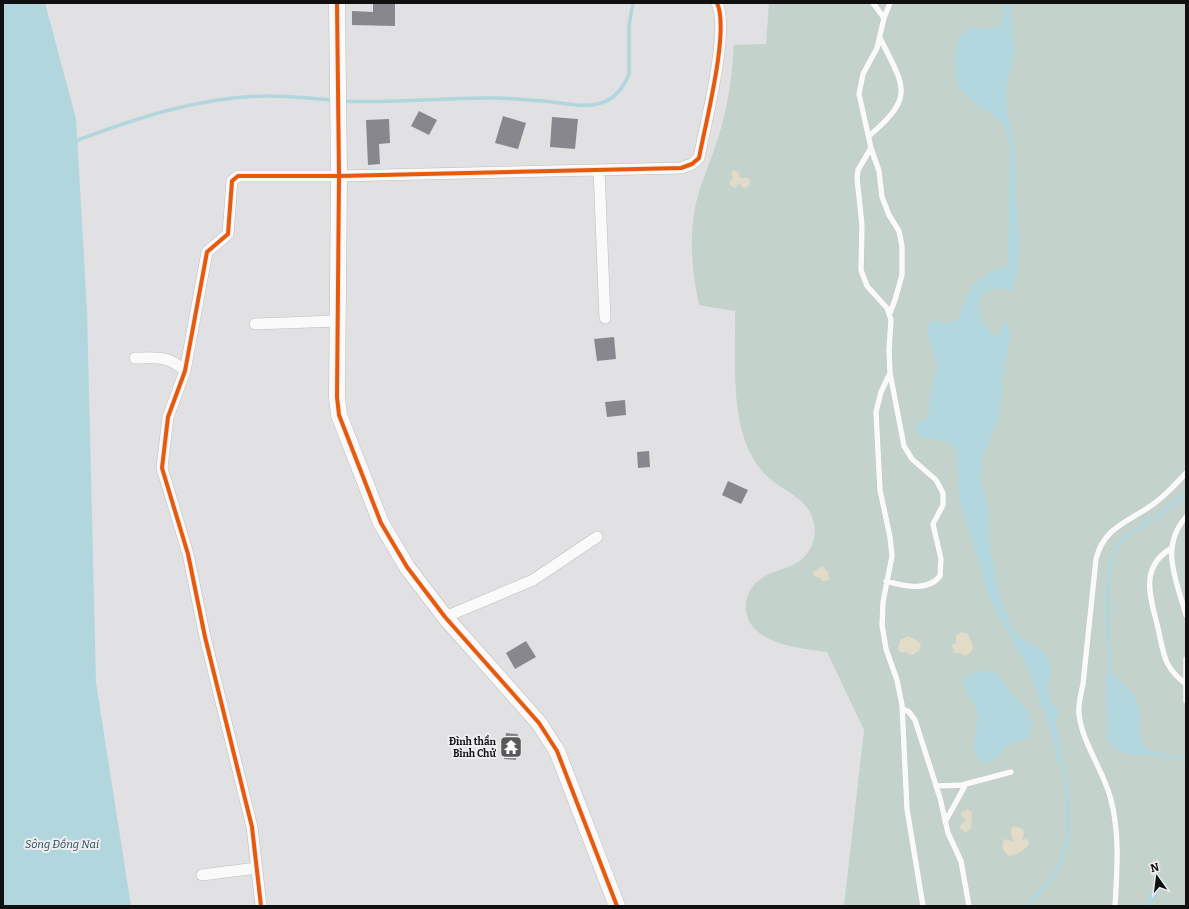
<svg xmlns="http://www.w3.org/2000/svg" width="1189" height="909" viewBox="0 0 1189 909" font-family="Bitter,serif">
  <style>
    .green { fill: #c3d3cb }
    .sand { fill: #e1dbc8 }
    .water { fill: #b1d6de }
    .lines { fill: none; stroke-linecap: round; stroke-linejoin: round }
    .stream { stroke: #b1d6de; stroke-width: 3.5 }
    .building { fill: #89878e }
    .lane-casing { stroke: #bebdbe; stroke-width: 6 }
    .street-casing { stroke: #bebdbe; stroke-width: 12 }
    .secondary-casing { stroke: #bebdbe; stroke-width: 17 }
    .lane { stroke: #fafafb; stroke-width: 5.5 }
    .street { stroke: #fafafb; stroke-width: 11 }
    .secondary { stroke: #fafafb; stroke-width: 16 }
    .cycleway-casing { stroke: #eeedf0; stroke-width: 6 }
    .cycleway { stroke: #e8590c; stroke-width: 4 }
    .labels { text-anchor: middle; stroke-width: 4; stroke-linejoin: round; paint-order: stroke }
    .poi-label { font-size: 10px; font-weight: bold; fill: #101011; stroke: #eeedf0; text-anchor: end }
    .water-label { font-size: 11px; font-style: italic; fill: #1d4b55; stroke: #eeedf0 }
  </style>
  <rect width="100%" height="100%" fill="#e1e0e2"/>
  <!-- green -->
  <path class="green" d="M769,3H1186V906H844L864,730L827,652C800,648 748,644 746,609C745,599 749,589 757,582C774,566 799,572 811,547C815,539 816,529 813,520C807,496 778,490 762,471C728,431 736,361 735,311L699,305C692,272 689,240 695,208C700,183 711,161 718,138C728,108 732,76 734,45L766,44Z"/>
  <!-- sand -->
  <path class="sand" d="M734,170L739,173L740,178H749L750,182L748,187L743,188L740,183L735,188L730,185V181L733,178L731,173Z
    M823,566L828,572L829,580L823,581L819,577H816L813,575L814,571Z
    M961,632L968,634L973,646L972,651L966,656L960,653H955L951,645L956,643V636Z
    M908,636L918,641L921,645L919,651L912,655L908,654L906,651L901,653L898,649L900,640Z
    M968,809L972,813L971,827L970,830L965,832L959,827L966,820L962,817L961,813Z
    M1013,826L1021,828L1024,832L1022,840L1027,839L1029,843C1026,850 1016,855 1009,856C1003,853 1000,844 1005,839L1014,842L1010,832Z"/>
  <!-- water -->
  <path class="water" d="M3,3H45L76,119L87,311L96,683L131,906H3Z
    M1005,3H1010L1014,54L1007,84L1006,103L1015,150L1016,205L1019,246L1017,272L1012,291C972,277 970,320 997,337L1007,319L1010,338L1004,370L999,417L982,458L980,480L988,509L989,542L999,596L1013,630L1023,640L1039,648L1048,658L1051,673L1047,686V693L1051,702L1059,711L1056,725L1063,764L1058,763L1053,739L1028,668L988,596L980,565L960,504L956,451C947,430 920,446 914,429L917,421L929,417V403L937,365L927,331L928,325L933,321L948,323L959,319C968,288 976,275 1008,266L1010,144L1006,130L998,119C987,110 970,102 961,90C953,78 952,39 966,30C977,24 989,33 998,26C1005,20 1004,11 1005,3Z
    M981,670C1002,671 1001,680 1012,694C1023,706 1039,719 1028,737L1021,741L1007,745C998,753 998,766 982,763L975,756C971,741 981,725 976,709C972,697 960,690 965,677Z
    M1106,672C1121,680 1138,694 1139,711C1140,720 1138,728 1140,736C1142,744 1148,747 1148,756L1122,753L1113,747L1107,738Z
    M1158,879L1166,882L1150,906H1144Z"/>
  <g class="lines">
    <!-- stream -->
    <path class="stream" d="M342,101C394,104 446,97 497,98C516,99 534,100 552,102C568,104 582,107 597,104C613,101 623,89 629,74V25L633,3
      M73,142C133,119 199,97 264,96C288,95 311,99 334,100
      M1110,674C1109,646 1102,566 1118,545C1126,533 1141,528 1152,520C1164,512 1175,502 1186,494
      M1148,752L1186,760
      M1029,906C1037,892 1049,883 1057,870C1074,842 1068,795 1063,764"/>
  </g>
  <!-- building -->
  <path class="building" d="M373,3H395V26L352,25V11L373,12Z
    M419,111L437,120L429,135L411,126Z
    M503,116L526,123L518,149L495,143Z
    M552,117L578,119L575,149L550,147Z
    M389,119L390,143L379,144L380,164L368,165L366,120Z
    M614,337L616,359L597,361L594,339Z
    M625,400L626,415L607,417L605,402Z
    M649,451L650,467L638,468L637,452Z
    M728,481L748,490L741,504L722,495Z
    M526,641L536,657L515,669L506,653Z
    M506,733L518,734L516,760L504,759Z"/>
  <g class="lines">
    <!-- lane casing -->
    <g class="lane-casing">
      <path id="lane" d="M873,3L884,18
        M890,3L884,18L877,48L863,74L859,94L871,148L879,171L882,197L889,215L899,231L902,246V275L895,300L890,313
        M869,136C916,96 904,87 880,38
        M871,148L858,170L857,178L862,225L861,270L867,286L887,308L891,320L889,350L890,373L904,446L912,459L936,480L943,493V505L933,524L941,559L940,576C928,592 903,586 886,581
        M890,373L881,392L876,412L880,490L890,537L892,556L883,602L882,625L886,649L897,680L902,705L907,809L923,906
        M1186,517C1159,547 1177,582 1186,615
        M1172,548C1138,567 1151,599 1158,628C1164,654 1163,667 1186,684
        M1186,659V701
        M903,709L909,712L915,720L940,798L948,833L961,861L969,906
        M936,786L962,785L1011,772
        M945,822L966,784
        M1115,906C1117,871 1120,834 1111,800C1104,771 1082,743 1079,714C1078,704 1081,694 1083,684L1096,559C1104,527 1128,522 1152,505C1165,496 1175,485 1186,473"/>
    </g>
    <!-- street casing -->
    <g class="street-casing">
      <path id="street" d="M599,170L605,318
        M255,324L337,321
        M135,358C157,358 168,355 185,371
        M445,617L533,580L597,537
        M202,875L257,868
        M261,906L252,827L205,637L188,554L162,468L168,417L185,371L207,252L228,234L232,181L238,176H339L681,168L692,164L699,158C705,125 730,30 717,3"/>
    </g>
    <!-- secondary casing -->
    <g class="secondary-casing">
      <path id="secondary" d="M337,3L339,176L337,397L339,415L381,523L407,567L445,617L539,723L557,751L617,906"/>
    </g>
    <!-- lane -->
    <use href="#lane" class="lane"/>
    <!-- street -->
    <use href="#street" class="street"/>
    <!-- secondary -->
    <use href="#secondary" class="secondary"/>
    <!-- cycleway casing -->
    <g class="cycleway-casing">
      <path id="cycleway" d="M337,3L339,176L337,397L339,415L381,523L407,567L445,617L539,723L557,751L617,906
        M261,906L252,827L205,637L188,554L162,468L168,417L185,371L207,252L228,234L232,181L238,176H339L681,168L692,164L699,158C705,125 730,30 717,3"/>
    </g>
    <!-- cycleway -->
    <use href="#cycleway" class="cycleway"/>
  </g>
  <!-- icons -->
  <defs>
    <g id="temple-square" transform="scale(1.15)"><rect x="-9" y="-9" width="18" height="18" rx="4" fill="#59595a" stroke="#eeedf0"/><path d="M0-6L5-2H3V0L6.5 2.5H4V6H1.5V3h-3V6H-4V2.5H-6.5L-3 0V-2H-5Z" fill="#fff"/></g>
  </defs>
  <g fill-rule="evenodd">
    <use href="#temple-square" x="511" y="747"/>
  </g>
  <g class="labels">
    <!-- poi labels -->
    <g class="poi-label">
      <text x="496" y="745">Đình thần<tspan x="496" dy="12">Bình Chử</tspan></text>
    </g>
    <!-- water labels -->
    <g class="water-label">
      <text x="62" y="848">Sông Đồng Nai</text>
    </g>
  </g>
  <!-- border -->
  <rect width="1189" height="909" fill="none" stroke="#101011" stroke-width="8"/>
  <!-- north arrow -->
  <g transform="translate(1157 877) rotate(346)" stroke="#eeedf0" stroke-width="3" paint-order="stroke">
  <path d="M0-3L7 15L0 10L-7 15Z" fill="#101011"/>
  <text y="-6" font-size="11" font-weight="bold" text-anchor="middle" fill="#101011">N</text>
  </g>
</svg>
